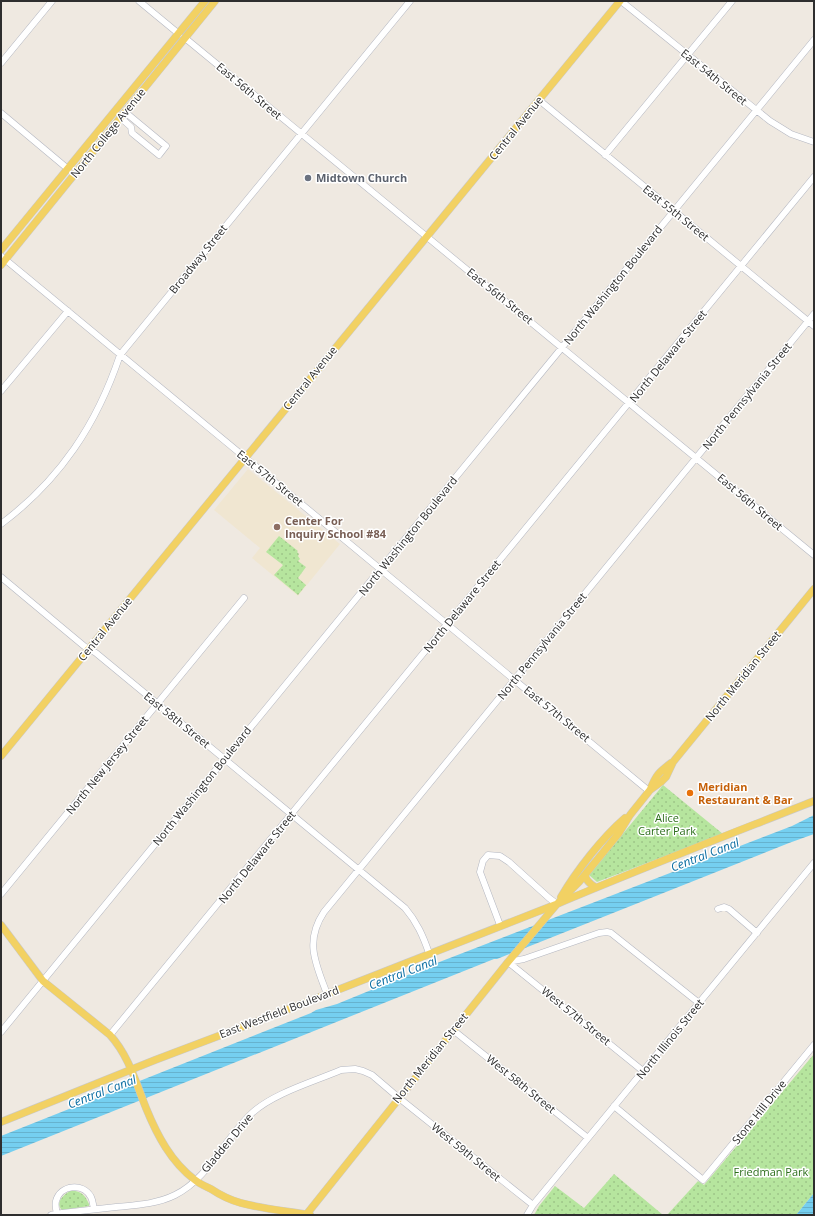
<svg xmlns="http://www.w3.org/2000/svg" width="815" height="1216" viewBox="0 0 815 1216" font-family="'Open Sans',sans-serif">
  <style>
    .education { fill: #f0e6d1 }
    .grass { fill: url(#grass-dots) }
    .water { fill: url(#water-rules) }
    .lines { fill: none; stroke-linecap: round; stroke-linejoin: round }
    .minor-casing { stroke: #b4b7c1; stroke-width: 7 }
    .major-casing { stroke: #c9c9c9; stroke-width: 8 }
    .minor { stroke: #fff; stroke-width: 6 }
    .major { stroke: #f2d163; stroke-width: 7 }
    .worship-dot { fill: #6b7280; stroke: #fff; stroke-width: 1.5 }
    .education-dot { fill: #8d6e63; stroke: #fff; stroke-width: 1.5 }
    .food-dot { fill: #e8710a; stroke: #fff; stroke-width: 1.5 }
    .labels { text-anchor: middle; stroke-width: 3; stroke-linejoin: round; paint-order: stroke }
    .street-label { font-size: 11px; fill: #2e2e2e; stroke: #fff }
    .worship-label { font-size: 11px; font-weight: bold; fill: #5b616d; stroke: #fff; text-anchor: start }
    .education-label { font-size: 11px; font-weight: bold; fill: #785e54; stroke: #fff; text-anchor: start }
    .food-label { font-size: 11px; font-weight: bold; fill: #c56008; stroke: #fff; text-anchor: start }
    .park-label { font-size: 11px; fill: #2c6e1b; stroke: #fff }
    .water-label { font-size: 12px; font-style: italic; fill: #0d6fa3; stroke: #fff }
  </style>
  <defs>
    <pattern id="grass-dots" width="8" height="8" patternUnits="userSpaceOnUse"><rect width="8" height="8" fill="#b6e59e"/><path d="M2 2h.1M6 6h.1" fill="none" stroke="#9dc588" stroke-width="1.8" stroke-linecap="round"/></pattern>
    <pattern id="water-rules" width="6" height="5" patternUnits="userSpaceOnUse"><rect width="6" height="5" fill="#75cff0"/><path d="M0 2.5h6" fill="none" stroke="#66b2ce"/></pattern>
  </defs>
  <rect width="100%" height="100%" fill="#efe9e1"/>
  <!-- education -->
  <path class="education" d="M248,469L340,544L298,596L252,558L260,548L214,510Z"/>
  <!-- grass -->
  <path class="grass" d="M279,536L298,551L297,552L299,554L298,556L300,559L298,561L306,567L298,578L306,585L298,595L274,575L283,565L266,552Z
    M663,785L723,834L597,882L589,875Z
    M814,1054V1193L796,1215H667L698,1181L704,1185Z
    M614,1174L663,1215H534L539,1206L555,1186L584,1208Z
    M70,1191C80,1190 85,1195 89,1204V1206L62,1210C55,1203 63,1195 70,1191Z"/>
  <!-- water -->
  <path class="water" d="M814,815V834L789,843L497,959H494L1,1156V1136L311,1013L316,1010L337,1004L442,961L792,826Z
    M814,1193V1215H796Z"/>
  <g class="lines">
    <!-- minor casing -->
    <g class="minor-casing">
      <path id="minor" d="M139,1L179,34
        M621,1L770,121L791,134L814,142
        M185,38L814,555
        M1,63L52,1
        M539,100L814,326
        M1,113L68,169
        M120,117L131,127L132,133L159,155L166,146L125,112
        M605,155L732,1
        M1,256L649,791
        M1,391L68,311
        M1,524C60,480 97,424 120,355L410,1
        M1,577L84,646L96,653L405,908C417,922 423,936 429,953
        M1,894L244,598
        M718,909L724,907L729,909L757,933
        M500,925L480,872L483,861L488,855L500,856L509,862L549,898L557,904
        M508,962L524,959L599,933L607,932L611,933L699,1003
        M508,962L643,1071
        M327,994C316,964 304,942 324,912L814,314
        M453,1030L588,1138
        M1,1032L814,40
        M110,1035L814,177
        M614,1106L703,1180L814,1045
        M57,1214C56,1210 55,1205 56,1201C60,1185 83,1182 91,1197C93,1201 93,1205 94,1209
        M51,1215L62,1213C80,1211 98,1209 116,1207C137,1205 157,1204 175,1195C208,1179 225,1138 252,1113C274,1093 313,1082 341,1070L355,1069L363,1071L372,1075L399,1098L533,1205
        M527,1215L533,1205L814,863"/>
    </g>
    <!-- major casing -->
    <g class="major-casing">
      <path id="major" d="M1,250L205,1
        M1,265L215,1
        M1,756L620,1
        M650,790C656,775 658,773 671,763
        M585,875C586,881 590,884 595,887
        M561,897C577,870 602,838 625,818
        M1,925L43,981L110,1035C129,1056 136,1083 146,1108C157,1135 171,1162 195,1180C200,1184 205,1186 211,1189C220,1195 230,1200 241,1203C263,1209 287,1211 310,1215
        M1,1122L155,1060L271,1016L557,904C642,868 728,835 814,801
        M306,1215L508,962L557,904L579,882L619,833L630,815L650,790L661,782L666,777L673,762L814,589"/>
    </g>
    <!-- minor -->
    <use href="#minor" class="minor"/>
    <!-- major -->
    <use href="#major" class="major"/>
  </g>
  <!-- markers -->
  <circle class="worship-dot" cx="308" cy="178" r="4"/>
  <circle class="education-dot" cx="277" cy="527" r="4"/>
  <circle class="food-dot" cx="690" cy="793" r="4"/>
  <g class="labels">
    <!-- street labels -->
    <g class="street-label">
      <text transform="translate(714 77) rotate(39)" y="4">East 54th Street</text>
      <text transform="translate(249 91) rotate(40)" y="4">East 56th Street</text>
      <text transform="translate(516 128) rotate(-51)" y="4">Central Avenue</text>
      <text transform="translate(108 133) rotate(-51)" y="4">North College Avenue</text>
      <text transform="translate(676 213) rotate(39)" y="4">East 55th Street</text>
      <text transform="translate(198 259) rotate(-51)" y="4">Broadway Street</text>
      <text transform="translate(613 285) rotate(-51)" y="4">North Washington Boulevard</text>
      <text transform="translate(500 296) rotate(39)" y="4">East 56th Street</text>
      <text transform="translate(668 356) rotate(-51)" y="4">North Delaware Street</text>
      <text transform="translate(310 378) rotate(-51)" y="4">Central Avenue</text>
      <text transform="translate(747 396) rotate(-51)" y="4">North Pennsylvania Street</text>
      <text transform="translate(270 478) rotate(39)" y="4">East 57th Street</text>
      <text transform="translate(750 502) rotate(40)" y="4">East 56th Street</text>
      <text transform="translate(408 536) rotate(-51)" y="4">North Washington Boulevard</text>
      <text transform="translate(462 606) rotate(-51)" y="4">North Delaware Street</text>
      <text transform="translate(105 629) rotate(-51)" y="4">Central Avenue</text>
      <text transform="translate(542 646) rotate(-51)" y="4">North Pennsylvania Street</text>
      <text transform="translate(743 676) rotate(-51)" y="4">North Meridian Street</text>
      <text transform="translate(557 714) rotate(39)" y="4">East 57th Street</text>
      <text transform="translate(177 720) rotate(39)" y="4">East 58th Street</text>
      <text transform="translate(107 765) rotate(-51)" y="4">North New Jersey Street</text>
      <text transform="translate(202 786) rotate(-51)" y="4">North Washington Boulevard</text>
      <text transform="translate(257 857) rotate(-51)" y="4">North Delaware Street</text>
      <text transform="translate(279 1012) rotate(-21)" y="4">East Westfield Boulevard</text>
      <text transform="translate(576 1016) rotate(39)" y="4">West 57th Street</text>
      <text transform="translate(670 1039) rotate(-51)" y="4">North Illinois Street</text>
      <text transform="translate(430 1058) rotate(-51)" y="4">North Meridian Street</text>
      <text transform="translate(521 1084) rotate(39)" y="4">West 58th Street</text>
      <text transform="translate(759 1112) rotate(-51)" y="4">Stone Hill Drive</text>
      <text transform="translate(227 1143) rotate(-50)" y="4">Gladden Drive</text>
      <text transform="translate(466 1152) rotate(39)" y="4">West 59th Street</text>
    </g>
    <!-- worship labels -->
    <g class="worship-label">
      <text x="316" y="182">Midtown Church</text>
    </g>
    <!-- education labels -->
    <g class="education-label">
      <text x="285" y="525">Center For<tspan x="285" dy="13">Inquiry School #84</tspan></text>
    </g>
    <!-- food labels -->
    <g class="food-label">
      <text x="698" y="791">Meridian<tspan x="698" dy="13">Restaurant &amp; Bar</tspan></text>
    </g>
    <!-- park labels -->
    <g class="park-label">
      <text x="667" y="822">Alice<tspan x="667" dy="13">Carter Park</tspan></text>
      <text x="771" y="1176">Friedman Park</text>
    </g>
    <!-- water labels -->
    <g class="water-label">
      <text transform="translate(705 855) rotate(-21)" y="4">Central Canal</text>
      <text transform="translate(403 973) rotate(-21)" y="4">Central Canal</text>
      <text transform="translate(102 1092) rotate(-21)" y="4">Central Canal</text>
    </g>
  </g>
  <!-- border -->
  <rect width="815" height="1216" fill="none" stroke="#2e2e2e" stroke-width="4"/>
</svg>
